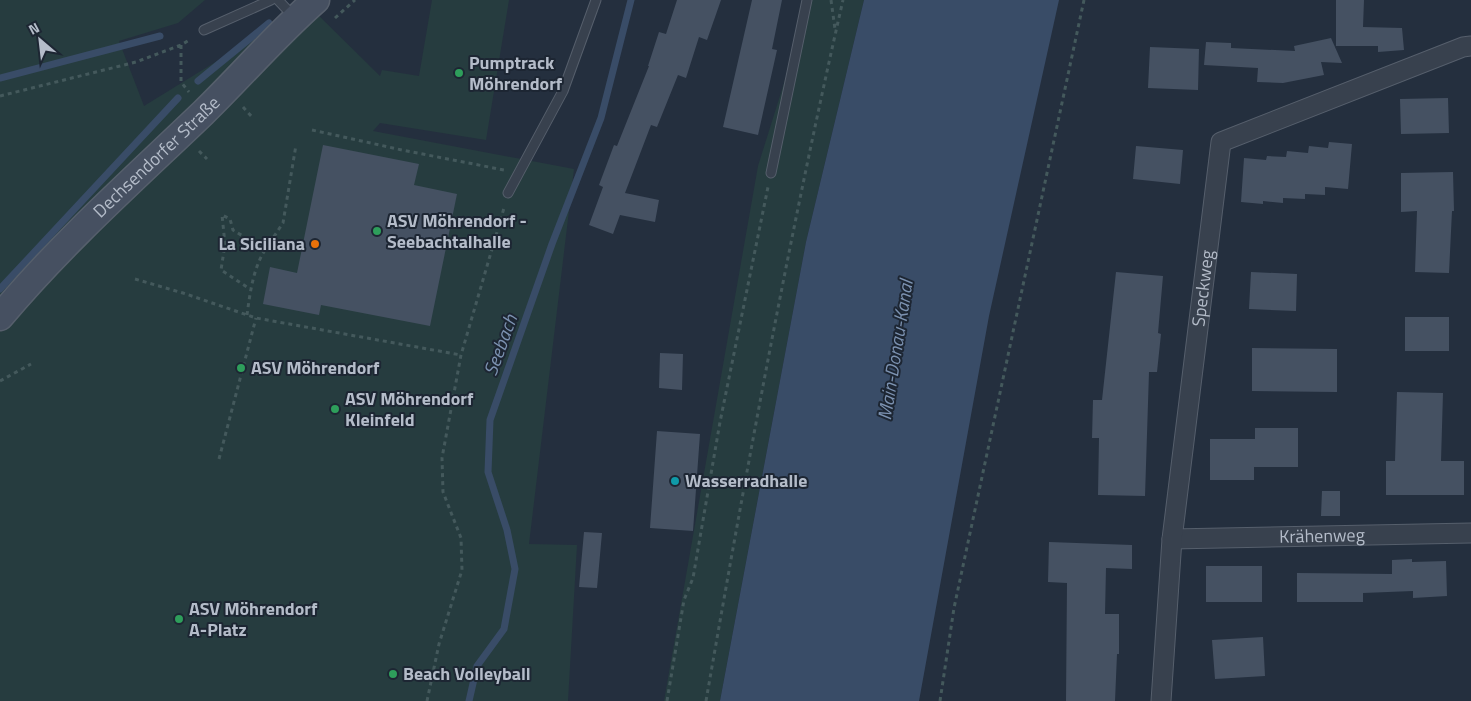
<svg xmlns="http://www.w3.org/2000/svg" width="1471" height="701" viewBox="0 0 1471 701" font-family="'Titillium Web',sans-serif">
  <style>
    .green { fill: #263c3f }
    .water { fill: #394c67 }
    .lines { fill: none; stroke-linecap: round; stroke-linejoin: round }
    .stream { stroke: #394c67; stroke-width: 7 }
    .building { fill: #455162 }
    .lane-casing { stroke: #565f6c; stroke-width: 11 }
    .street-casing { stroke: #565f6c; stroke-width: 21 }
    .secondary-casing { stroke: #565f6c; stroke-width: 29 }
    .path { stroke: #44595c; stroke-width: 3; stroke-dasharray: 4 4; stroke-linecap: butt }
    .lane { stroke: #38414e; stroke-width: 9 }
    .street { stroke: #38414e; stroke-width: 19 }
    .secondary { stroke: #465061; stroke-width: 26 }
    .leisure-dot { fill: #2e9e5b; stroke: #1d2633; stroke-width: 2 }
    .food-dot { fill: #e8710a; stroke: #1d2633; stroke-width: 2 }
    .culture-dot { fill: #0f9aa8; stroke: #1d2633; stroke-width: 2 }
    .labels { text-anchor: middle; stroke-width: 4; stroke-linejoin: round; paint-order: stroke }
    .poi-label { font-size: 18px; font-weight: bold; fill: #b4bcc9; stroke: #1d2633; text-anchor: start }
    .street-label { font-size: 18px; fill: #b4bcc9; stroke: #1d2633 }
    .water-label { font-size: 19px; font-style: italic; fill: #7c92b1; stroke: #1d2633 }
  </style>
  <rect width="100%" height="100%" fill="#242f3e"/>
  <!-- green -->
  <path class="green" d="M0,0H205L178,23L119,41L144,106L308,5L380,76L382,70L419,76L432,0H509L486,140L380,123L373,131L574,169L529,544L577,545L568,701H0Z
    M810,0H864L806,242L720,701H664L758,166Z"/>
  <!-- water -->
  <path class="water" d="M864,0H1059L989,316L919,701H720L806,242Z"/>
  <g class="lines">
    <!-- stream -->
    <path class="stream" d="M0,78L160,36
      M198,81L269,23
      M0,289L178,98
      M469,701L477,666L504,629L515,569L507,530L488,472L490,420L552,244L601,118L631,0"/>
  </g>
  <!-- building -->
  <path class="building" d="M677,0H721L707,40L699,37L686,78L678,75L657,127L651,125L625,193L659,200L655,222L620,215L613,234L589,225L603,187L599,185L614,145L617,146L649,66H648L659,32L666,34Z
    M752,0H782L772,49L777,50L758,135L723,127Z
    M1336,0H1364L1363,27L1402,28L1404,50L1378,52V46H1336Z
    M1331,38L1342,63L1321,62L1324,75L1283,83L1257,82L1258,68L1204,65L1206,42L1231,43V48L1295,51L1294,46Z
    M1150,47L1199,49L1198,90L1148,88Z
    M1448,98L1449,133L1401,134L1400,99Z
    M1329,142L1352,144L1348,189L1325,187V195L1305,194V199L1283,198V203L1263,201V204L1241,202L1244,158L1266,160L1267,156L1286,157L1287,151L1308,153L1309,146L1328,148Z
    M323,145L419,164L414,185L457,194L430,326L321,305L319,315L263,304L270,267L297,273Z
    M1136,146L1183,150L1180,184L1133,179Z
    M1453,172L1454,211H1452L1449,273L1415,272L1417,211L1401,212V173Z
    M1116,272L1163,276L1158,333L1161,334L1157,372H1149L1145,496L1098,495L1099,438H1092L1093,400H1102Z
    M1251,272L1297,274L1296,311L1249,309Z
    M1405,317H1449V351H1405Z
    M1252,348L1337,349V392L1252,391Z
    M660,353L683,354L682,390L659,388Z
    M1397,392L1443,393L1441,461H1464V495H1386V461H1395Z
    M1255,428H1298V467H1254V480H1210V439H1255Z
    M657,431L700,434L693,531L650,528Z
    M1322,491H1340V516H1321Z
    M584,532L602,533L597,588L579,587Z
    M1049,542L1132,545V569L1106,568L1105,614H1119V654H1117L1115,701H1066L1067,583L1048,582Z
    M1412,559V562L1446,561L1447,596L1413,598V591L1363,593V602H1297V573L1392,574V560Z
    M1206,566H1262V602H1206Z
    M1263,637L1265,676L1215,679L1212,640Z"/>
  <g class="lines">
    <!-- lane casing -->
    <g class="lane-casing">
      <path id="lane" d="M278,0L295,18
        M204,30L271,0
        M771,173L807,0
        M508,193L563,91L596,0"/>
    </g>
    <!-- street casing -->
    <g class="street-casing">
      <g id="street">
        <path id="s1" d="M1172,539L1471,533"/>
        <path id="s2" d="M1161,701L1172,539L1221,142L1463,47L1471,46"/>
      </g>
    </g>
    <!-- secondary casing -->
    <g class="secondary-casing">
      <g id="secondary">
        <path id="s3" d="M0,317C62,243 134,179 203,113C241,76 276,35 316,0"/>
      </g>
    </g>
    <!-- path -->
    <path class="path" d="M831,0L835,29
      M335,18L355,0
      M181,45V82L189,92
      M0,96L136,62L181,45L191,39
      M243,107L253,118
      M312,130L402,150L504,170
      M199,151L207,159
      M265,250L283,223L296,145
      M135,279L183,293L256,318L461,355
      M247,315C250,293 253,269 265,250L233,230L230,219L222,215L225,244L221,270L250,289
      M0,381L31,364
      M219,459L256,318
      M427,701L439,644L462,570L461,538L443,492L442,458L461,355L504,208
      M667,701L684,600L693,578L720,422L768,187
      M706,701C747,466 790,232 843,0
      M940,701L954,608L1084,0"/>
    <!-- lane -->
    <use href="#lane" class="lane"/>
    <!-- street -->
    <use href="#street" class="street"/>
    <!-- secondary -->
    <use href="#secondary" class="secondary"/>
  </g>
  <!-- markers -->
  <g class="leisure-dot">
    <circle cx="459" cy="73" r="5"/>
    <circle cx="377" cy="231" r="5"/>
    <circle cx="241" cy="368" r="5"/>
    <circle cx="335" cy="409" r="5"/>
    <circle cx="179" cy="619" r="5"/>
    <circle cx="393" cy="674" r="5"/>
  </g>
  <circle class="food-dot" cx="315" cy="244" r="5"/>
  <circle class="culture-dot" cx="675" cy="481" r="5"/>
  <g class="labels">
    <!-- poi labels -->
    <g class="poi-label">
      <text x="469" y="69">Pumptrack<tspan x="469" dy="21">Möhrendorf</tspan></text>
      <text x="387" y="227">ASV Möhrendorf -<tspan x="387" dy="21">Seebachtalhalle</tspan></text>
      <text x="305" y="250" text-anchor="end">La Siciliana</text>
      <text x="251" y="374">ASV Möhrendorf</text>
      <text x="345" y="405">ASV Möhrendorf<tspan x="345" dy="21">Kleinfeld</tspan></text>
      <text x="685" y="487">Wasserradhalle</text>
      <text x="189" y="615">ASV Möhrendorf<tspan x="189" dy="21">A-Platz</tspan></text>
      <text x="403" y="680">Beach Volleyball</text>
    </g>
    <!-- street labels -->
    <g class="street-label">
      <text dy="6" stroke="none"><textPath href="#s3" startOffset="224">Dechsendorfer Straße</textPath></text>
      <text dy="6" stroke="none"><textPath href="#s2" startOffset="415">Speckweg</textPath></text>
      <text dy="6" stroke="none"><textPath href="#s1" startOffset="150">Krähenweg</textPath></text>
    </g>
    <!-- water labels -->
    <g class="water-label">
      <text transform="translate(500 345) rotate(-70)" y="7">Seebach</text>
      <text transform="translate(895 350) rotate(-81)" y="7">Main-Donau-Kanal</text>
    </g>
  </g>
  <!-- north arrow -->
  <g transform="translate(40 40) rotate(332)" stroke="#1d2633" stroke-width="4" paint-order="stroke">
  <path d="M0-4L9 19L0 12L-9 19Z" fill="#b4bcc9"/>
  <text y="-8" font-size="14" font-weight="bold" text-anchor="middle" fill="#b4bcc9">N</text>
  </g>
</svg>
